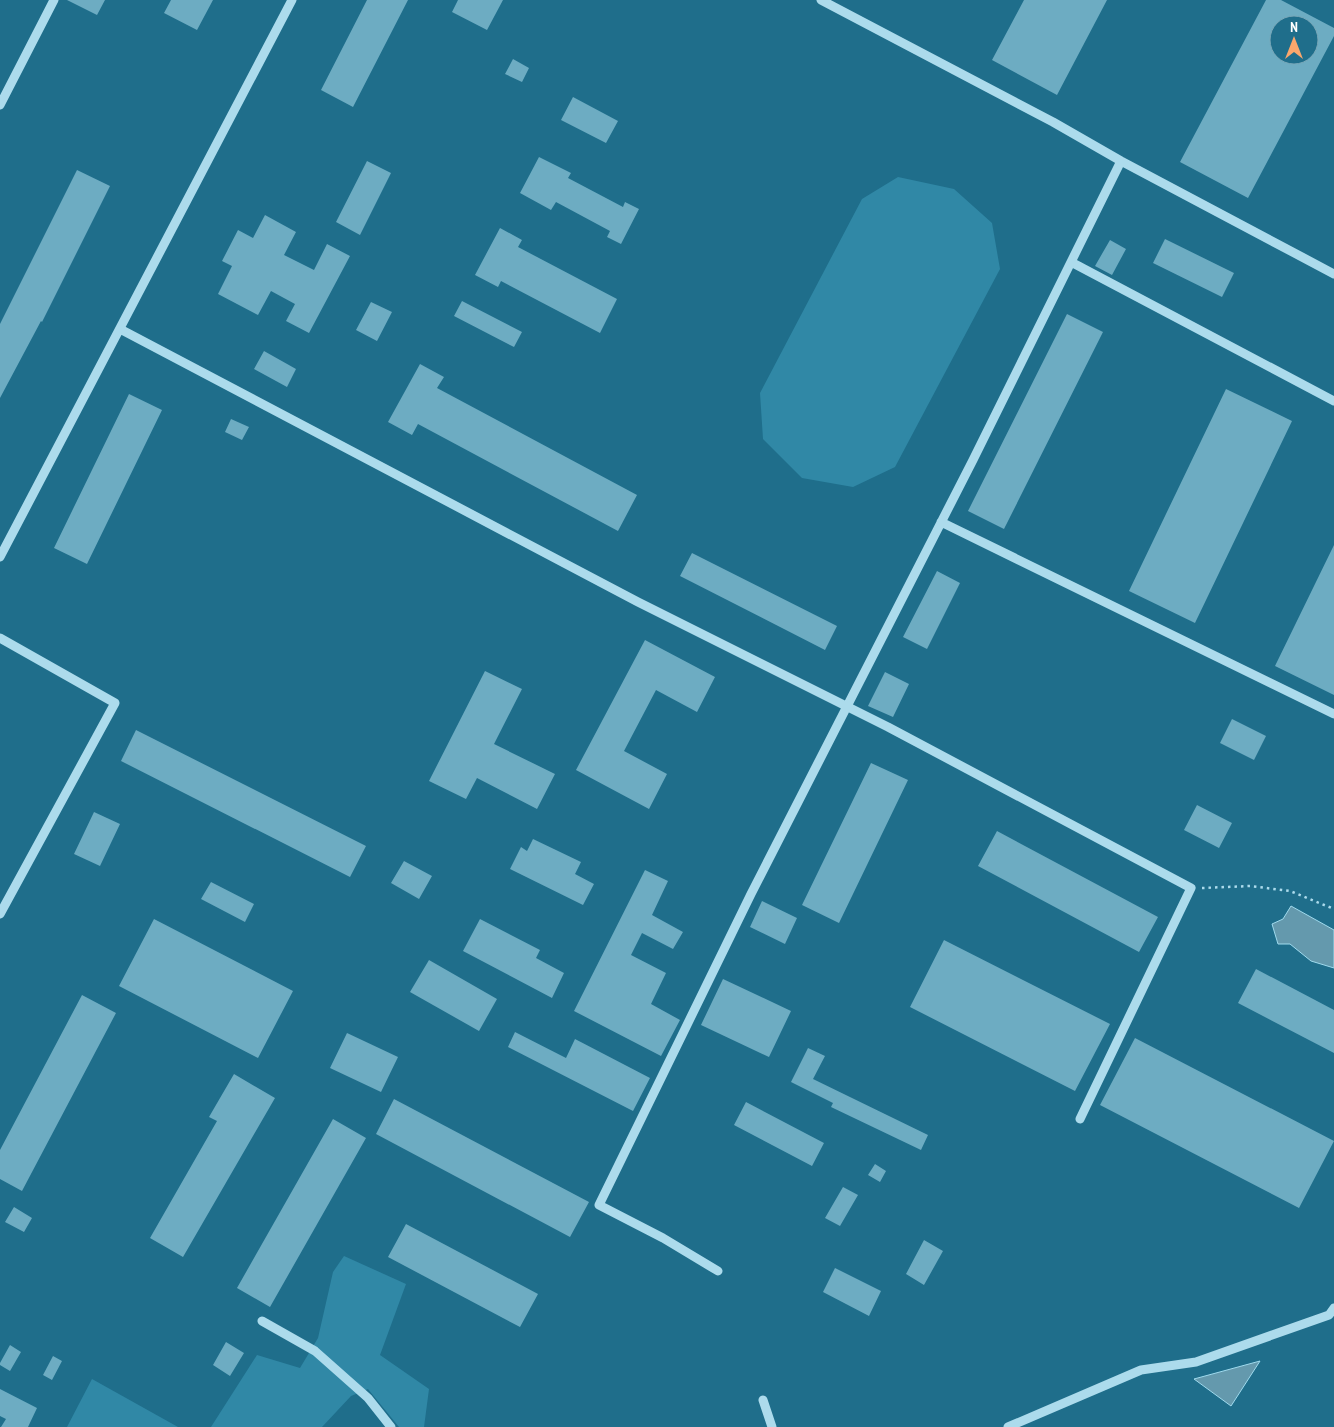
<svg xmlns="http://www.w3.org/2000/svg" width="1334" height="1427" viewBox="0 0 1334 1427" font-family="'PT Sans Narrow',sans-serif">
  <style>
    .green { fill: #3088a6 }
    .water { fill: #6499ad; stroke: #9fdaed }
    .building { fill: #6dacc2; fill-rule: evenodd }
    .lines { fill: none; stroke-linecap: round; stroke-linejoin: round }
    .path { stroke: #acdbec; stroke-width: 2.5; stroke-dasharray: 2.5 4; stroke-linecap: butt }
    .minor { stroke: #acdbec; stroke-width: 9 }
  </style>
  <rect width="100%" height="100%" fill="#1f6e8b"/>
  <!-- green -->
  <path class="green" d="M898,177L954,189L992,223L1000,269L895,467L853,487L802,478L763,439L760,393L862,199Z
    M344,1256L406,1284L380,1355L429,1389L424,1427H399L368,1389L351,1396L322,1427H211L257,1355L300,1368L318,1338L333,1272Z
    M92,1379L178,1427H67Z"/>
  <!-- water -->
  <path class="water" d="M1291,906L1334,930V968L1311,961L1290,944H1278L1272,924L1283,919Z
    M1260,1361L1231,1406L1194,1379Z"/>
  <!-- building -->
  <path class="building" d="M67,0H105L97,15Z
    M171,0H213L197,30L164,13Z
    M367,0H408L353,107L321,90Z
    M458,0H503L487,30L452,12Z
    M1024,0H1107L1057,95L992,60Z
    M1266,0H1281L1334,28V36L1248,198L1180,162ZM1279,25H1309V55H1279Z
    M513,59L529,68L522,82L505,74Z
    M573,97L618,121L606,143L561,120Z
    M539,157L571,173L568,178L623,207L625,202L639,209L621,244L607,237L610,231L556,202L551,210L520,193Z
    M367,161L391,173L360,235L336,222Z
    M77,170L110,186L42,322L41,321L0,398V324Z
    M265,215L296,232L284,255L314,270L327,244L350,256L309,333L286,321L295,304L271,291L258,315L218,294L232,266L222,261L238,230L253,238Z
    M500,228L522,240L518,247L617,299L600,333L501,281L498,287L475,275Z
    M1165,239L1234,273L1222,297L1153,263Z
    M1110,240L1126,249L1112,275L1095,266Z
    M462,301L522,332L514,347L454,316Z
    M371,302L392,312L377,341L356,330Z
    M1067,314L1103,332L1004,529L968,511Z
    M264,351L296,369L287,387L254,369Z
    M420,364L444,377L437,388L637,495L618,531L418,424L412,435L388,422Z
    M1226,389L1292,421L1195,623L1129,591Z
    M129,394L162,410L87,564L54,548Z
    M231,419L249,427L242,440L225,432Z
    M1334,545V695L1275,666Z
    M692,553L837,626L825,650L680,576Z
    M937,571L960,583L927,649L903,637Z
    M645,640L715,677L697,712L656,690L624,751L667,774L649,809L576,770Z
    M485,671L522,689L494,744L555,774L537,809L477,778L466,799L429,781Z
    M885,672L909,684L893,717L868,706Z
    M1232,719L1266,736L1254,760L1220,743Z
    M136,730L366,846L350,877L121,761Z
    M871,763L908,780L839,923L802,905Z
    M1197,805L1232,823L1219,848L1184,830Z
    M94,812L120,824L100,866L74,854Z
    M997,831L1158,917L1139,952L978,866Z
    M533,839L581,862L575,874L594,884L583,905L510,869L521,847L527,851Z
    M404,861L432,876L419,899L391,883Z
    M645,870L668,881L652,915L683,932L673,949L642,933L631,955L666,973L651,1004L680,1020L661,1056L574,1011Z
    M211,882L254,904L245,922L201,899Z
    M762,901L797,918L785,944L750,927Z
    M154,919L293,991L258,1058L119,986Z
    M480,919L540,950L536,958L564,973L552,998L463,951Z
    M944,940L1110,1024L1075,1091L910,1007Z
    M429,960L497,999L479,1031L410,992Z
    M1256,969L1334,1010V1053L1238,1003Z
    M723,979L791,1011L769,1057L701,1025Z
    M82,995L116,1013L22,1191L0,1179V1150Z
    M515,1032L566,1058L575,1039L650,1078L633,1111L508,1047Z
    M347,1033L398,1057L381,1092L330,1068Z
    M1135,1038L1334,1141L1299,1208L1100,1105Z
    M808,1048L825,1056L813,1079L928,1135L921,1150L831,1107L833,1103L791,1082Z
    M234,1074L275,1098L183,1257L150,1238L217,1121L209,1117Z
    M394,1099L589,1202L570,1237L376,1134Z
    M746,1102L824,1143L812,1166L734,1125Z
    M333,1119L366,1138L270,1307L237,1288Z
    M875,1164L886,1171L880,1182L868,1175Z
    M843,1187L858,1195L840,1226L825,1218Z
    M14,1207L32,1218L24,1232L5,1222Z
    M406,1224L538,1294L520,1327L388,1257Z
    M924,1240L943,1251L924,1285L906,1274Z
    M835,1268L881,1291L869,1316L823,1292Z
    M226,1342L244,1353L230,1376L213,1365Z
    M10,1345L21,1352L10,1371L0,1365V1363Z
    M53,1356L62,1361L52,1380L43,1375Z
    M0,1389L37,1408L28,1427H1L6,1419L0,1416Z"/>
  <g class="lines">
    <!-- path -->
    <path class="path" d="M1202,888L1250,886L1290,891L1334,909"/>
    <!-- minor -->
    <path class="minor" d="M821,0L1053,122L1121,161L1334,274
      M0,105L54,0
      M1071,262L1334,401
      M120,329L638,602L888,727L1191,888L1080,1119
      M941,522L1334,714
      M0,557L292,0
      M0,638L115,703L0,914
      M718,1271L663,1238L599,1205L751,894L973,460L1121,161
      M262,1321L315,1351L368,1398L391,1427
      M763,1400L772,1427
      M1008,1427L1141,1370L1196,1362L1329,1315L1334,1308"/>
  </g>
  <!-- north arrow -->
  <g transform="translate(1294 40)"><circle r="24" fill="#1f6e8b" stroke="#79a8b9"/>
  <path d="M0-4L9 19L0 12L-9 19Z" fill="#faa76c"/>
  <text y="-8" font-size="14" font-weight="bold" text-anchor="middle" fill="#ffffff">N</text>
  </g>
</svg>
